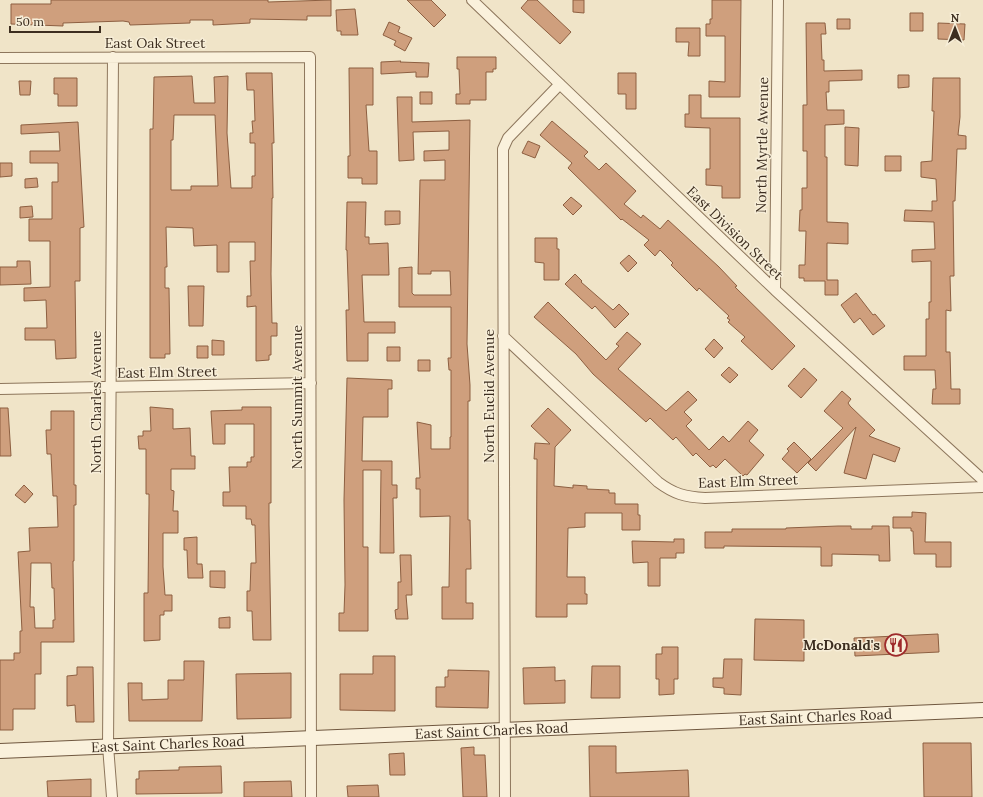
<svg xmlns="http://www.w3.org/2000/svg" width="983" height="797" viewBox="0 0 983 797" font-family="Lora,serif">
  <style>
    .building { fill: #cf9f7d; stroke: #8d5f41; fill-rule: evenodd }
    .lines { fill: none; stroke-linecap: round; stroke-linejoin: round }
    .minor-casing { stroke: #8d765c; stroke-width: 12 }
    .secondary-casing { stroke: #6f573f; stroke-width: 16 }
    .minor { stroke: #faf1dc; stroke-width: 10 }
    .secondary { stroke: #faf1dc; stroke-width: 14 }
    .labels { text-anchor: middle; stroke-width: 3; stroke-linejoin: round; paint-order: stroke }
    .street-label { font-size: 14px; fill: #3d2e20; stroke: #f7eed8 }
    .poi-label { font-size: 14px; font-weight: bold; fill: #3d2e20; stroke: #f7eed8; text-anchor: end }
  </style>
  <rect width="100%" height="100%" fill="#f0e4c8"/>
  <!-- building -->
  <path class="building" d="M51,0H268V2L331,0V16H307V20L250,19V23L213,25V20H190V23L130,25L129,22L123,21L63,23V26L11,24V4H51Z
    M407,0H431L446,15L434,27Z
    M528,0H537L571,32L560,44L521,8Z
    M573,0H584V13L573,12Z
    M712,0H741L740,97H709V81L725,82V36H706V24H710V19H712Z
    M355,9L358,35H341V31H337L336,10Z
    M910,13H923V31H910Z
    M837,19H850V29H837Z
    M389,22L400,27L398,32L412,38L405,51L394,45L396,41L383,35Z
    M806,23H825L826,34H821L822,60H824V71L862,70V80L829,81V92H826L827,110H844V124L825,125V157H827V222L848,223V244L827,243V280H838V295H825V281H804V278H799V265H805L806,231H799L800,210H802V188H807V151H803V105H807Z
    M938,23L965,24L964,40L938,39Z
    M676,28H700V56H688L689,42H676Z
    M457,57H496V69H493V72H486V100H470V104H456V94H460L459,69H457Z
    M401,61L400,62L429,63L428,77H416V72L381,74V62Z
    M349,68H373V105H366L369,151H377V184H362V178H348V156H350Z
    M246,73H272L274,143H272L273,198H272L271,274L272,323H277V336H271V355H269V360L256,361V306L247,307V296H251L250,261H255V242H229V272H217V245L194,246L193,228L166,227L167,267H165V288H169L170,354H165V358H150V129H153L154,77L192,76L194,103H215L214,77L228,76L227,133L231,188H252V176H255V143H250V133H253L252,121H255L254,90H247ZM174,115H215L218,186H191V190H171V140H173Z
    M618,73H636V109H626V94H618Z
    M898,75H909V87L898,88Z
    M54,78H77V106H58V94H54Z
    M933,78H960V117L958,135L966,136V149H957L955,201H953L954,276H950L951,311L946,310V352H950L951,389H960V404H932L933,389H936L935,370H904V356H926V319H929V302H931V261L912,262V250L935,249L934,222L904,221L905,210L932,211V201H937L936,179L921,177V162L932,161L934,111H932Z
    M19,81H31L30,95H20Z
    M420,92H432V104H420Z
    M689,95H701V118H740V198H722V186L706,185V169H710V128L685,127V114H689Z
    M397,97H412V122L470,120L467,344L470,385V401H468V520H470L471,569H466V603H473V619H442V587H449L450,516L420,517V489H416V478H420L417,422L431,425V449H450V437H451V370H449L448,358H451V307H399V268L412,267V293L414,295H451L450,271H431V274H418L420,180H445V160L424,161V151L449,150V131L413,132L414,160L399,161Z
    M552,121L588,152L584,156L599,170L606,163L636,191L624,204L641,218L643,215L660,229L668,220L719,267L737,286L735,287L795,346L772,370L741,341L745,337L728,322L730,320L727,318L729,316L699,288L697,291L671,265L673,263L660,250L655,256L644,245L649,240L622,219L621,220L568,168L572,163L540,135Z
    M78,122L84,227L80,228V281H75L76,358L56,359L55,340H25V328H47L46,300L24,301V288L50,287V241H29V219H52V182H58V163H30V151H60L59,132L21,134V125Z
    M845,127L859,128L858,166L845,165Z
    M528,141L540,146L535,158L522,153Z
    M885,156H901V171H885Z
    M0,163H12V176L0,177Z
    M37,178L38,187L25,188V179Z
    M571,197L582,206L573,215L563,205Z
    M347,202H366L365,237H369V244L388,243L389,275H362L364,322H395V333H368V361H347L346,310H349L347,250H346Z
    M32,206L33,217L20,218V207Z
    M385,211H400V224L385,225Z
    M535,238H557V249H559V280H544V263L535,262Z
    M629,255L637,263L628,272L620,263Z
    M17,261H30L31,284L0,285V267H17Z
    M575,274L582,281L581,282L613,310L619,304L629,314L615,328L595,306L592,309L565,284Z
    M188,286H204L203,326H189Z
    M856,293L873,315L875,314L885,326L873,335L860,318L854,323L841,305Z
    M548,302L606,360L619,346L616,344L627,332L641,344L618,369L666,411L688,391L697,400L684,412L692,420L686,426L709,450L723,436L729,442L748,421L758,430L749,441L764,455L747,475L745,474L743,476L725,459L716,468L713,465L710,467L696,453L693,456L676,437L673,440L650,418L646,422L593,374L576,354L534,317Z
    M714,339L723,348L714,358L705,349Z
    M212,340L224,341V355H212Z
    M197,346H208V358H197Z
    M387,347H400V361H387Z
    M418,360H430V371H418Z
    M729,367L738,375L730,383L721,375Z
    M804,368L817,380L801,398L788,386Z
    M347,378L392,380V389H388V417H363L362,461H392V485H397V498H393L394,553H380L381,470H363V547H368V631H339V613H344L345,585L344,500Z
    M842,391L851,399L848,403L850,406L875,430L869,436L900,448L895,462L873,454L866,479L844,473L856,427L816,471L808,463L843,428L824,411Z
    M150,407L173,409V429L190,428L191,456H195V469H171V490L174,491L173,511H178V533H163V567L165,595H172V611H164V615H160V640L144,641V593H148L149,504V494H146V449H139L138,436H143V431H151Z
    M242,407H271V503H269V525L271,640H253L252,611H247V591H250L251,563H256L255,525H252L251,519H246V506H223V492H230L229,467H247V462H251V457H254V424H225V444H213L211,411L242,410Z
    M0,408H8L11,456H0Z
    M548,408L571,430L555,447L554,486L573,488V485L587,486V489L609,490V493H615V504H638V515H640V530H622V513H585V527L568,528L567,577H585V594H587V604H567V617H536L537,459H534L535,443L550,444L531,426Z
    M51,411H74V485H76V505H74V561H73L74,642H41V674H35V709H13V730H0V660H14V653H20V631H22L18,552L30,551L29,528L58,527L57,496H53L51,454H47L46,430H51ZM31,563H51L52,588H54L55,620H53V628H35L34,607H30Z
    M794,442L811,459L797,473L782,459L789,451L787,449Z
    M24,485L33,494L25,503L15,495Z
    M912,512L926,513L925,542H951V567H936V554H914L913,531H911V528H893V517H912Z
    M838,526H851V529H872V526H889L890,561H879V555L832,554V566H821V547L724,546V548H705V532H732V529H786V528Z
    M197,537V564H202L203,578H188L187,550H184V538Z
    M674,539H684V553H676V558H660V586H648V562L633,563L632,541L674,542Z
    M400,555H411L412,595H406L408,619H396L395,610L398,609V582H401Z
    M210,571H225V588L210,587Z
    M230,617V628H219V618Z
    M755,619L804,620V661L754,660Z
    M938,634L939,652L855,656L854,638Z
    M662,647H678V679H674V694L659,695V679H656V654H662Z
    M373,656H395V711L340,710V674H373Z
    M724,659H742L741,695L724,694V688L713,687V678H723Z
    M184,661H204L202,721H129L128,683H142V700L168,699V680H184Z
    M592,666H620V698H591Z
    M77,667H93L94,722H76L75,705L67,706V676L77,675Z
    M555,667V681L565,680V703L524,704L523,668Z
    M448,670L489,671L488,708L436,707V687H445V677H448Z
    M291,673V718L237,719L236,674Z
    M923,743H971L972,797H924Z
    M589,746H616V773L688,770L689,797H590Z
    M474,747V755H485L487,797H463L461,748Z
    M404,753L405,775H390L389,754Z
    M221,766L222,793L136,794V779H139V771L179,770V767Z
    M91,779V797H48L47,781Z
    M291,781L292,797H244V782Z
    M378,785L379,797H348L347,786Z"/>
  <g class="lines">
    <!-- minor casing -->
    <g class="minor-casing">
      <path id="minor" d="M472,0L775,290L983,480
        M0,58L310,57L311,797
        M775,290L778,0
        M503,336L658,482C674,494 685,497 705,498L983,487
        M0,389L311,383
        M112,797L108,746L113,57
        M505,797L503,149L508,138L560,84"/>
    </g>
    <!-- secondary casing -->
    <g class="secondary-casing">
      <g id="secondary">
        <path id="s1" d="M0,751L983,710"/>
      </g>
    </g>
    <!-- minor -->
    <use href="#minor" class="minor"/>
    <!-- secondary -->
    <use href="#secondary" class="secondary"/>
  </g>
  <!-- icons -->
  <defs>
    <g id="restaurant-ring" transform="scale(1.15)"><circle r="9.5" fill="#f7eed8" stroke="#9e2a2b" stroke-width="1.5"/><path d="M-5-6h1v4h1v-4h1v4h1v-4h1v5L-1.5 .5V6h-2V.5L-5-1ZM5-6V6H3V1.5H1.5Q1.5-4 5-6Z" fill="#9e2a2b"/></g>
  </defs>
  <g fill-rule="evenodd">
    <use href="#restaurant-ring" x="896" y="645"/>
  </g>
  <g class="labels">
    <!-- street labels -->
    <g class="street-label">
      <text x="155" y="48">East Oak Street</text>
      <text transform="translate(762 145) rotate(-89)" y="5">North Myrtle Avenue</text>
      <text transform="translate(735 233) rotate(44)" y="5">East Division Street</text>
      <text transform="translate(167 372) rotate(-1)" y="5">East Elm Street</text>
      <text transform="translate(489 396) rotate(-90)" y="5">North Euclid Avenue</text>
      <text transform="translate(297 397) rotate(-90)" y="5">North Summit Avenue</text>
      <text transform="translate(96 402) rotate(-90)" y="5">North Charles Avenue</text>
      <text transform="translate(748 481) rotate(-2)" y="5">East Elm Street</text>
      <text dy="5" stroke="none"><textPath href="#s1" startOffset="816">East Saint Charles Road</textPath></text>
      <text dy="5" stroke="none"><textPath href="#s1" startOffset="492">East Saint Charles Road</textPath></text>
      <text dy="5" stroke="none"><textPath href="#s1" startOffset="168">East Saint Charles Road</textPath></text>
    </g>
    <!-- poi labels -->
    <g class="poi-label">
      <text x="880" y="650">McDonald's</text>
    </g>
  </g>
  <!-- north arrow -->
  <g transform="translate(955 28)" stroke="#f7eed8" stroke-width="3" paint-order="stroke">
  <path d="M0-3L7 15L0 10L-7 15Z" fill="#3d2e20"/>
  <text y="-6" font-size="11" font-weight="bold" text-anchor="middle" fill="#3d2e20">N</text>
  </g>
  <!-- scale -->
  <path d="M10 26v6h90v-6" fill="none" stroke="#3d2e20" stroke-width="2"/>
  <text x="16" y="26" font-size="12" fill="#3d2e20" stroke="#f7eed8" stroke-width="3" paint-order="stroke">50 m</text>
</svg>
